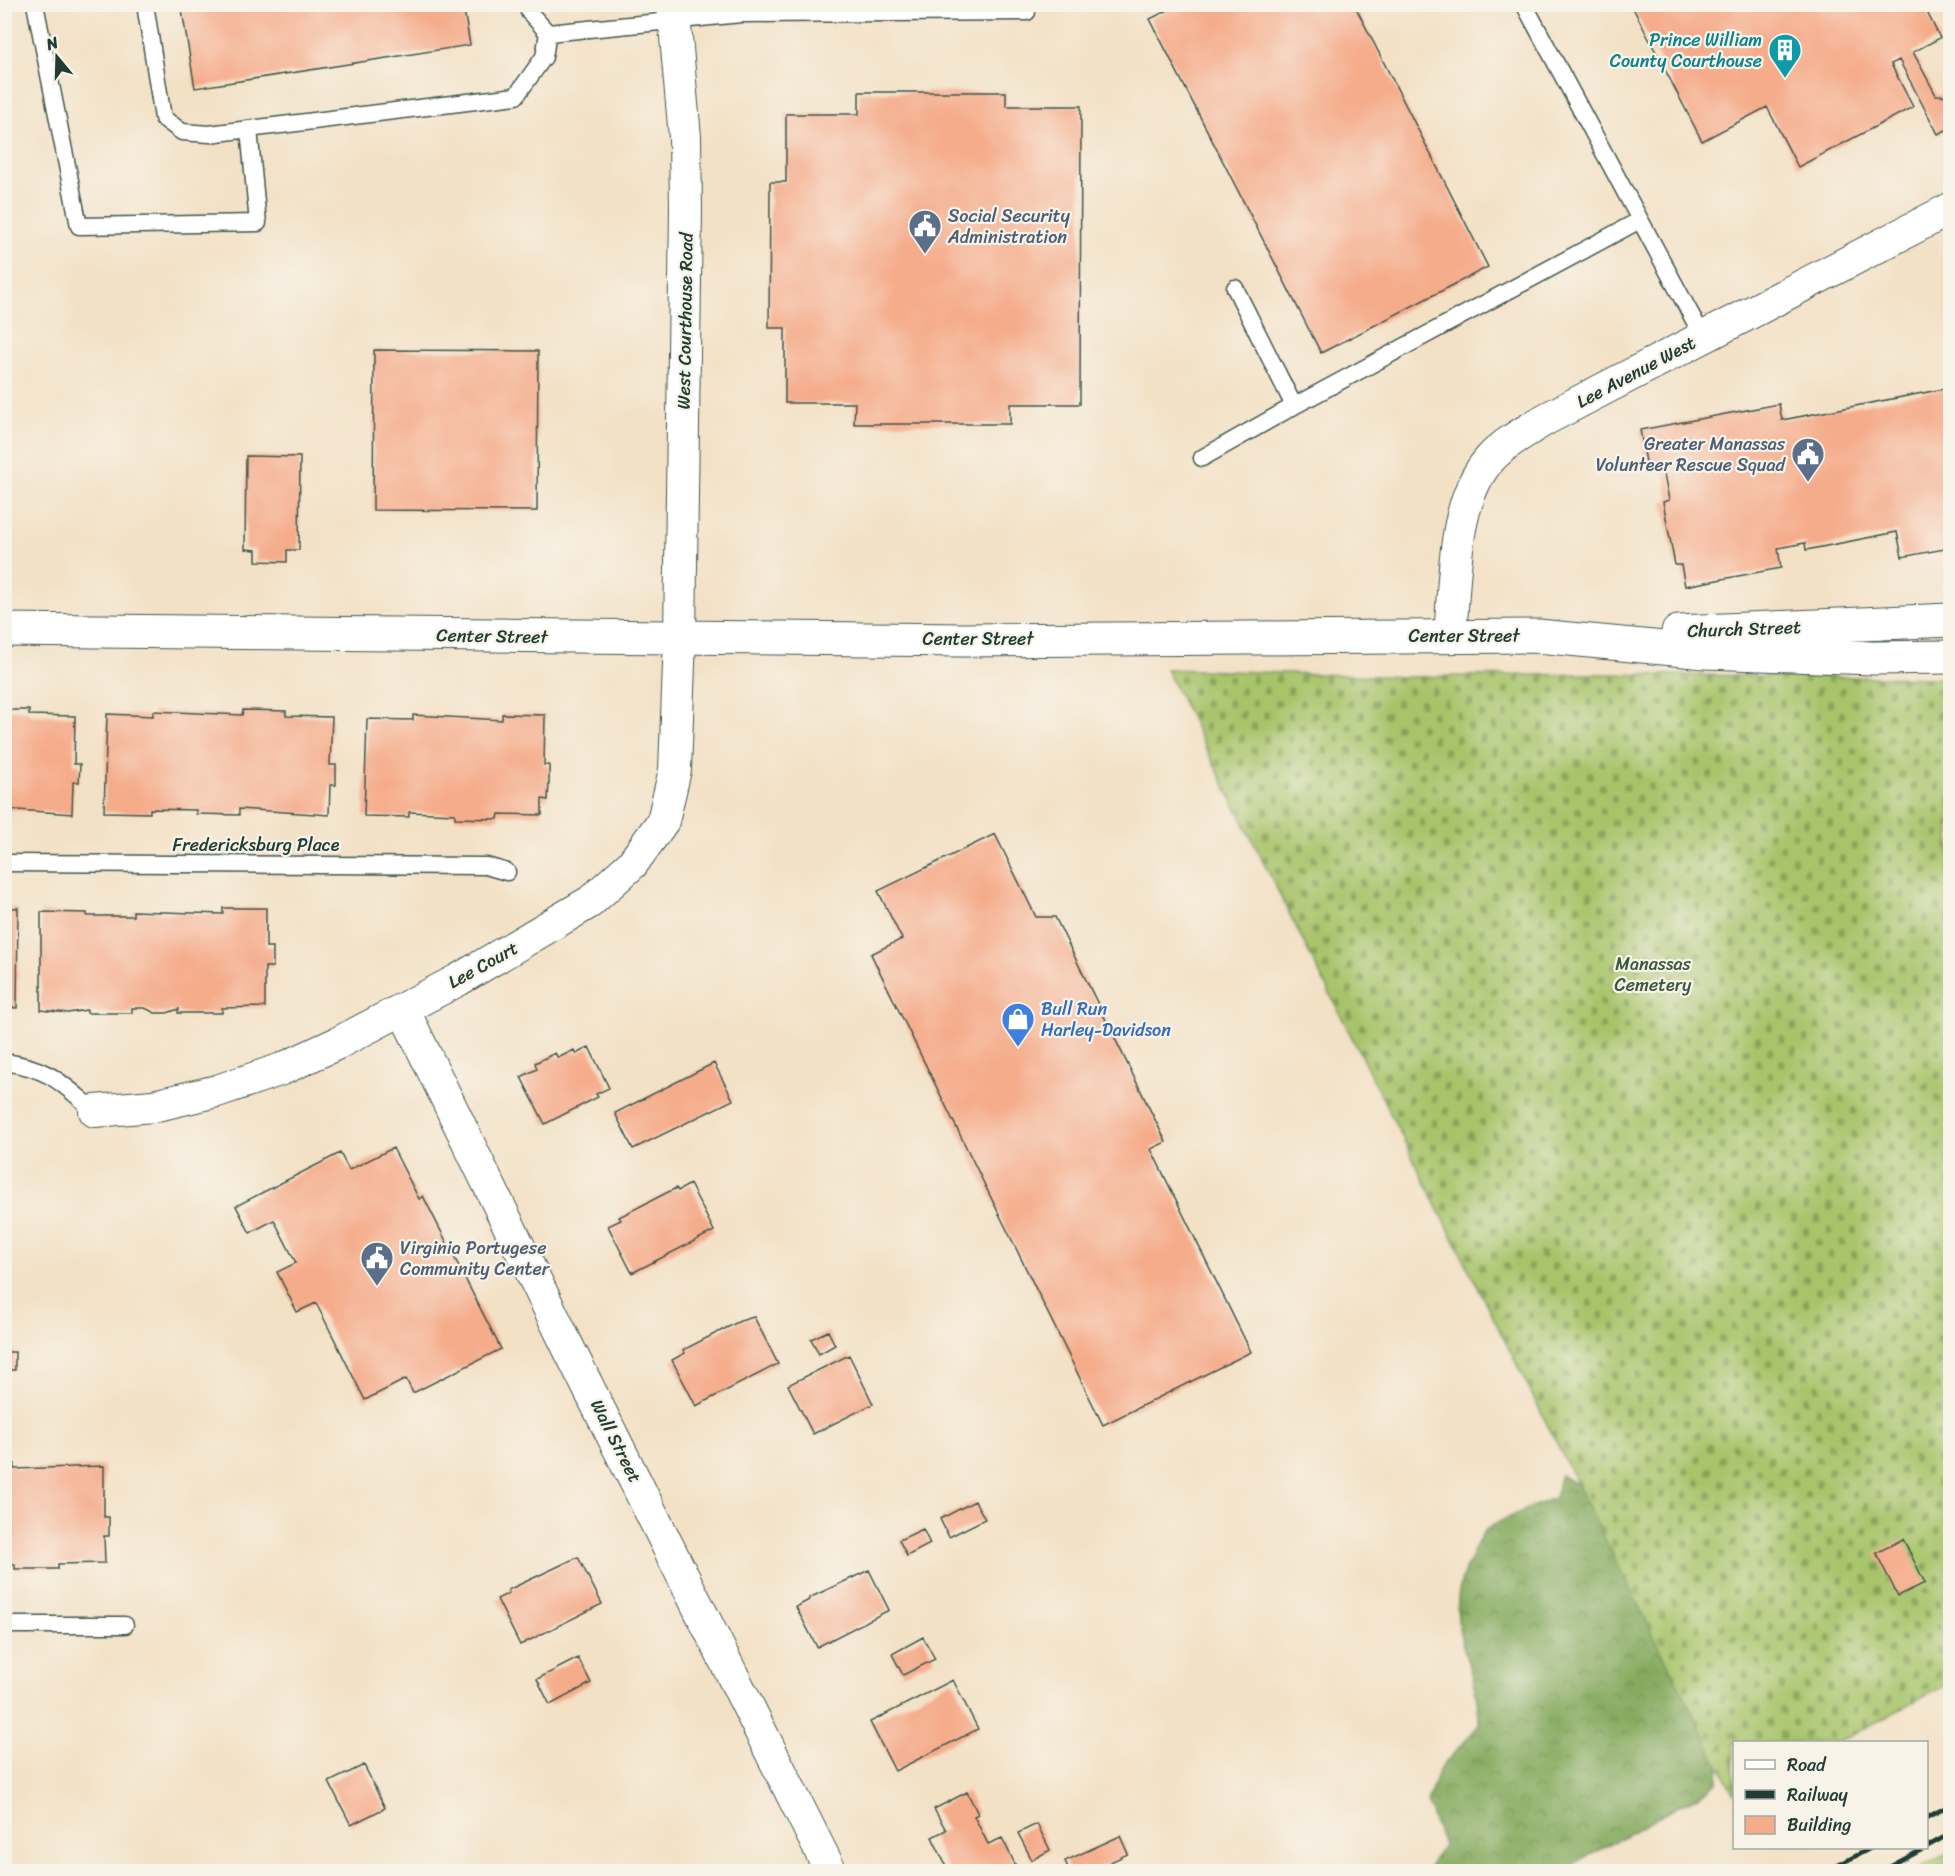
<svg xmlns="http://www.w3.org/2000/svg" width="1955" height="1876" viewBox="0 0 1955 1876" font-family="Sriracha,sans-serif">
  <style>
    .grass { fill: #a7c46b; stroke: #638050; stroke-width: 1.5 }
    .forest { fill: url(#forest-crowns); stroke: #52744a; stroke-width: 1.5 }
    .cemetery { fill: url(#cemetery-stones); stroke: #638050; stroke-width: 1.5 }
    .building { fill: #f5ac8b }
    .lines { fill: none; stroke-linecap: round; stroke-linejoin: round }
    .lane-casing { stroke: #3f564a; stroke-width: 19 }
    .street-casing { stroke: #3f564a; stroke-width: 34 }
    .highway-casing { stroke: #3f564a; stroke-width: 35 }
    .lane { stroke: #fff; stroke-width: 16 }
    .street { stroke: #fff; stroke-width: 32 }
    .highway { stroke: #fff; stroke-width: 33 }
    .rail { stroke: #1f3d34; stroke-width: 4.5 }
    .labels { text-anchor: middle; stroke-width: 4.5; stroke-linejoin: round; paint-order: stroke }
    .culture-label { font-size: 18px; fill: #0d838f; stroke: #f7f3e8; text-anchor: end }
    .service-label { font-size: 18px; fill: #4e5e75; stroke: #f7f3e8; text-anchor: start }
    .street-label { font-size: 18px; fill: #1f3d34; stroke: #f7f3e8 }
    .park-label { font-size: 18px; fill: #3a583f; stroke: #f7f3e8 }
    .shop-label { font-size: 18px; fill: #366cbe; stroke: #f7f3e8; text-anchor: start }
  </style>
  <defs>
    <pattern id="forest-crowns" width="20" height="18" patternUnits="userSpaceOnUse" patternTransform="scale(1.5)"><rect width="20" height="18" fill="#85aa5f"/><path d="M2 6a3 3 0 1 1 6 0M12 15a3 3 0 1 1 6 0" fill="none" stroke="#6c8c4f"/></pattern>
    <pattern id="cemetery-stones" width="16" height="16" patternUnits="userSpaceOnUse" patternTransform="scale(1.5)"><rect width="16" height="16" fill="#a7c46b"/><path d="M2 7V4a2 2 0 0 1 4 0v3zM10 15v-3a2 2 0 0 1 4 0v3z" fill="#87a059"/></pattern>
  </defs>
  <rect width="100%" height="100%" fill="#f7f3e8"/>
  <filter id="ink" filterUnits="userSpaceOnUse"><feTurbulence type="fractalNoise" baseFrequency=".0167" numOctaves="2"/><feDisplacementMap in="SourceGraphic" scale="12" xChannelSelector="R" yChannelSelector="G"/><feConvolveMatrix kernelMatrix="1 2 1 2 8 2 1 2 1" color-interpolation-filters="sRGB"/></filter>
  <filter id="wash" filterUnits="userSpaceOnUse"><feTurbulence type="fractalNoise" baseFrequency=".008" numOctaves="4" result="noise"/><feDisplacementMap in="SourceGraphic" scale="24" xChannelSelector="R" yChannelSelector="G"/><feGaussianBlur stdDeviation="1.35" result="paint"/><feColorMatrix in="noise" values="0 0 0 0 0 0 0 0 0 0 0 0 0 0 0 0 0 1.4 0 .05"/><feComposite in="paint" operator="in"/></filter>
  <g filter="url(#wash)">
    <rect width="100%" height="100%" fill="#f3e1c6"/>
    <!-- grass -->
    <path class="grass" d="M1950,1852V1871H1916Z"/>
    <!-- forest -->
    <path class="forest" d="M1560,1475L1579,1486L1719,1763L1718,1782L1708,1790L1561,1871L1417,1872L1428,1868L1443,1845L1427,1802L1439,1770L1479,1725C1480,1662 1435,1622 1472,1555C1475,1548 1479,1536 1485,1531C1494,1522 1541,1503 1556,1497Z"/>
    <!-- cemetery -->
    <path class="cemetery" d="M1166,669L1408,677L1594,674L1950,678V1683L1839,1742H1734V1795Z"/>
    <g id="blocks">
      <!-- building -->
      <path class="building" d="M181,4H463L470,45L195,88Z
        M1180,4H1354L1488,267L1321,353L1150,19Z
        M1631,4H1923L1940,38L1913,52L1936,95L1950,96V128L1938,134L1899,60L1891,64L1913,107L1798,167L1767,107L1702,141Z
        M859,92H1006V106H1081L1080,404H1010V424H854L855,403H785V328H769L770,182H786V114H859Z
        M374,350L538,351L537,511L373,510Z
        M1949,388L1950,548L1902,557L1897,532L1806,550L1805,543L1778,548L1781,568L1685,586L1681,565H1675L1663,502L1669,500L1662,464L1647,467L1640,430L1779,404L1782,420Z
        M246,456L300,457L299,550H287V562L256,561V550L245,549Z
        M4,710H29V715L75,716L74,764H80L79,782H73L72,814L4,809Z
        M243,710L286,711V716L332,717L330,765H336V785H330L329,815L239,809V815L196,814V810L150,809V813L104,812L107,714L153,716V711L242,715Z
        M502,714L545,715L544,765H549V782L548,800L542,799V815L499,814L498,819L455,818V814L409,812V817L364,816L367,719L413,720V715L502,720Z
        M995,834L1036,917H1055L1166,1142L1151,1149L1251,1352L1103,1425L871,954L902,939L878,891Z
        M4,908H18L17,1008L4,1007Z
        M223,908H266V947H273V967H265V1007L222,1008V1013H178L179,1009L167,1013H155L145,1008H132V1013H87V1010L68,1013L41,1010V912L87,913V916H133V911L223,914Z
        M589,1047L609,1088L596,1094L598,1097L545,1124L521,1077L537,1069L535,1063L555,1053L558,1058L574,1050L576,1054Z
        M714,1063L733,1100L633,1149L615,1113Z
        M393,1148L419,1199L423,1196L501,1349L413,1393L406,1379L365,1400L316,1303L297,1312L277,1272L296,1263L274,1220L250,1233L236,1206L340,1153L349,1170Z
        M690,1184L714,1231L632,1273L608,1226L621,1220L619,1217L676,1188L678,1191Z
        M754,1317L778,1364L696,1406L672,1360L685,1353L683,1350L740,1321Z
        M828,1331L835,1345L819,1354L811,1339Z
        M4,1352H15V1370H4Z
        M849,1355L873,1404L813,1434L788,1385Z
        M4,1464H15L14,1469L104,1466V1517H109V1536H104L105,1563L58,1564V1569H15V1564H4Z
        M975,1501L985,1519L949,1537L940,1519Z
        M923,1529L930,1544L907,1556L899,1540Z
        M1903,1539L1925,1583L1898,1596L1876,1553Z
        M578,1557L602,1604L520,1645L497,1599L509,1593L508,1590Z
        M869,1570L889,1610L817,1647L796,1607L809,1600V1598Z
        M923,1637L935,1659L903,1675L892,1654Z
        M578,1658L591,1683L550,1705L537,1679Z
        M953,1680L978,1729L895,1771L870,1722Z
        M364,1765L385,1808L351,1825L329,1782Z
        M967,1792L978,1814L974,1816L988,1844L1002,1838L1019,1872H949L932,1837L946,1830L934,1809Z
        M1037,1824L1050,1850L1032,1860L1018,1833Z
        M1120,1836L1128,1854L1089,1872H1070L1065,1861Z"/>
    </g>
  </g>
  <g filter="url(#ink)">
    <use href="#blocks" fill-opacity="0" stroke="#3f564a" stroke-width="1.5"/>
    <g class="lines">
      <!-- lane casing -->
      <g class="lane-casing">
        <path id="lane" d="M35,4L79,226L258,223L249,129
          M145,4L163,118L182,132L209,134L516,96L544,57L548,33
          M528,4L529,12L548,33
          M1524,4L1703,337
          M548,33L741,14L1027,12
          M1294,406L1640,220
          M1202,458L1294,406L1235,288
          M4,863L486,866L507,872
          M4,1062C50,1068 61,1083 95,1111
          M4,1625H125"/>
      </g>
      <!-- street casing -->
      <g class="street-casing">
        <path id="street" d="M1450,636C1455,582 1452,501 1490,459C1505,442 1527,431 1546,419L1950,209
          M403,1009L569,1349L831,1872
          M95,1111L153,1106L217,1091L282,1069L338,1043L458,980L590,902L632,864L663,821L675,770L680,638L686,209L685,137L673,4"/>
      </g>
      <!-- highway casing -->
      <g class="highway-casing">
        <path id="highway" d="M4,630L964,640L1538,636L1705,652L1873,658L1950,657
          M1678,632L1950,620"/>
      </g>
      <!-- lane -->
      <use href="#lane" class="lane"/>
      <!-- street -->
      <use href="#street" class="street"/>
      <!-- highway -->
      <use href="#highway" class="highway"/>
      <!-- rail -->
      <path class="rail" d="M1926,1818L1950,1805
        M1926,1847L1950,1834
        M1825,1872L1871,1848
        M1880,1872L1925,1848"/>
    </g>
  </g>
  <!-- icons -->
  <defs>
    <g id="building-pin" transform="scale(1.725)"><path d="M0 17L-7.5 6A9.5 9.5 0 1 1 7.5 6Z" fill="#0f9aa8" stroke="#f7f3e8"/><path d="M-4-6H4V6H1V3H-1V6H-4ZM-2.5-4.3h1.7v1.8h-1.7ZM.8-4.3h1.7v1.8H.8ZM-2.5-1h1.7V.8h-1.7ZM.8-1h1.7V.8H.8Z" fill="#fff"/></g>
    <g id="civic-pin" transform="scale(1.725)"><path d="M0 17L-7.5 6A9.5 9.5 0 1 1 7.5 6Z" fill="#5c6f8a" stroke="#f7f3e8"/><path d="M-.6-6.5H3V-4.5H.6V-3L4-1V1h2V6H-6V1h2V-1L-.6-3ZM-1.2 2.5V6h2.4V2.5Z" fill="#fff"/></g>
    <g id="shop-pin" transform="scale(1.725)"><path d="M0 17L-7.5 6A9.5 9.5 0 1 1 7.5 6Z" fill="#3f7fe0" stroke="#f7f3e8"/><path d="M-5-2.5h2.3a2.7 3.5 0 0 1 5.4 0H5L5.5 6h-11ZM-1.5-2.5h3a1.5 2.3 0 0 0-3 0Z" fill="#fff"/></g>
  </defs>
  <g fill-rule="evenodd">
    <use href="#building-pin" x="1785" y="50"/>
    <use href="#civic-pin" x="925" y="226"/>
    <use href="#civic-pin" x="1808" y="454"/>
    <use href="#shop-pin" x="1018" y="1019"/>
    <use href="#civic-pin" x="377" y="1258"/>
  </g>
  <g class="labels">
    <!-- culture labels -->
    <g class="culture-label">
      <text x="1762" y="46">Prince William<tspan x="1762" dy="21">County Courthouse</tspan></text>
    </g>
    <!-- service labels -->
    <g class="service-label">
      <text x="948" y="222">Social Security<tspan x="948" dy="21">Administration</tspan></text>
      <text x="1785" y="450" text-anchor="end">Greater Manassas<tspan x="1785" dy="21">Volunteer Rescue Squad</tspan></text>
      <text x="400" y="1254">Virginia Portugese<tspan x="400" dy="21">Community Center</tspan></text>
    </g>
    <!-- street labels -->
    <g class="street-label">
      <text transform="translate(685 321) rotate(-89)" y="6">West Courthouse Road</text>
      <text transform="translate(1636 372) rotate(-28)" y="6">Lee Avenue West</text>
      <text transform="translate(1744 629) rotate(-2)" y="6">Church Street</text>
      <text transform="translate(492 636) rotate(1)" y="6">Center Street</text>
      <text x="1464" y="642">Center Street</text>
      <text x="978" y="645">Center Street</text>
      <text x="256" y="851">Fredericksburg Place</text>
      <text transform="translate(483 965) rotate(-29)" y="6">Lee Court</text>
      <text transform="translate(616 1441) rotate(63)" y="6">Wall Street</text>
    </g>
    <!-- park labels -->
    <g class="park-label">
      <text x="1653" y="970">Manassas<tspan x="1653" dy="21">Cemetery</tspan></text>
    </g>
    <!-- shop labels -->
    <g class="shop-label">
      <text x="1041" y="1015">Bull Run<tspan x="1041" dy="21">Harley-Davidson</tspan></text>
    </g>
  </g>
  <!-- margin -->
  <rect width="1955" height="1876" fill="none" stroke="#f7f3e8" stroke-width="24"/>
  <!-- legend -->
  <rect x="1733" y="1741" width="195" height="108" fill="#f7f3e8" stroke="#a1aaa0" stroke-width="1.5"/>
  <rect x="1745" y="1760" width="30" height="9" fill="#ffffff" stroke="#a1aaa0" stroke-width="1.5"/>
  <text x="1787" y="1771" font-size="18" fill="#1f3d34">Road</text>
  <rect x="1745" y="1790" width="30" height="9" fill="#1f3d34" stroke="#a1aaa0" stroke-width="1.5"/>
  <text x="1787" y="1801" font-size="18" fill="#1f3d34">Railway</text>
  <rect x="1745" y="1816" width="30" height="18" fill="#f5ac8b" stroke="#a1aaa0" stroke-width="1.5"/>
  <text x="1787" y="1831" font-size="18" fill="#1f3d34">Building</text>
  <!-- north arrow -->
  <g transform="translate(57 57) rotate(341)" stroke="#f7f3e8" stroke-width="4.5" paint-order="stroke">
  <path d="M0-4.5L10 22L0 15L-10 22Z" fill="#1f3d34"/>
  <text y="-9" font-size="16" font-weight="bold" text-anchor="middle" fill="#1f3d34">N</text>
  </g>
</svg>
